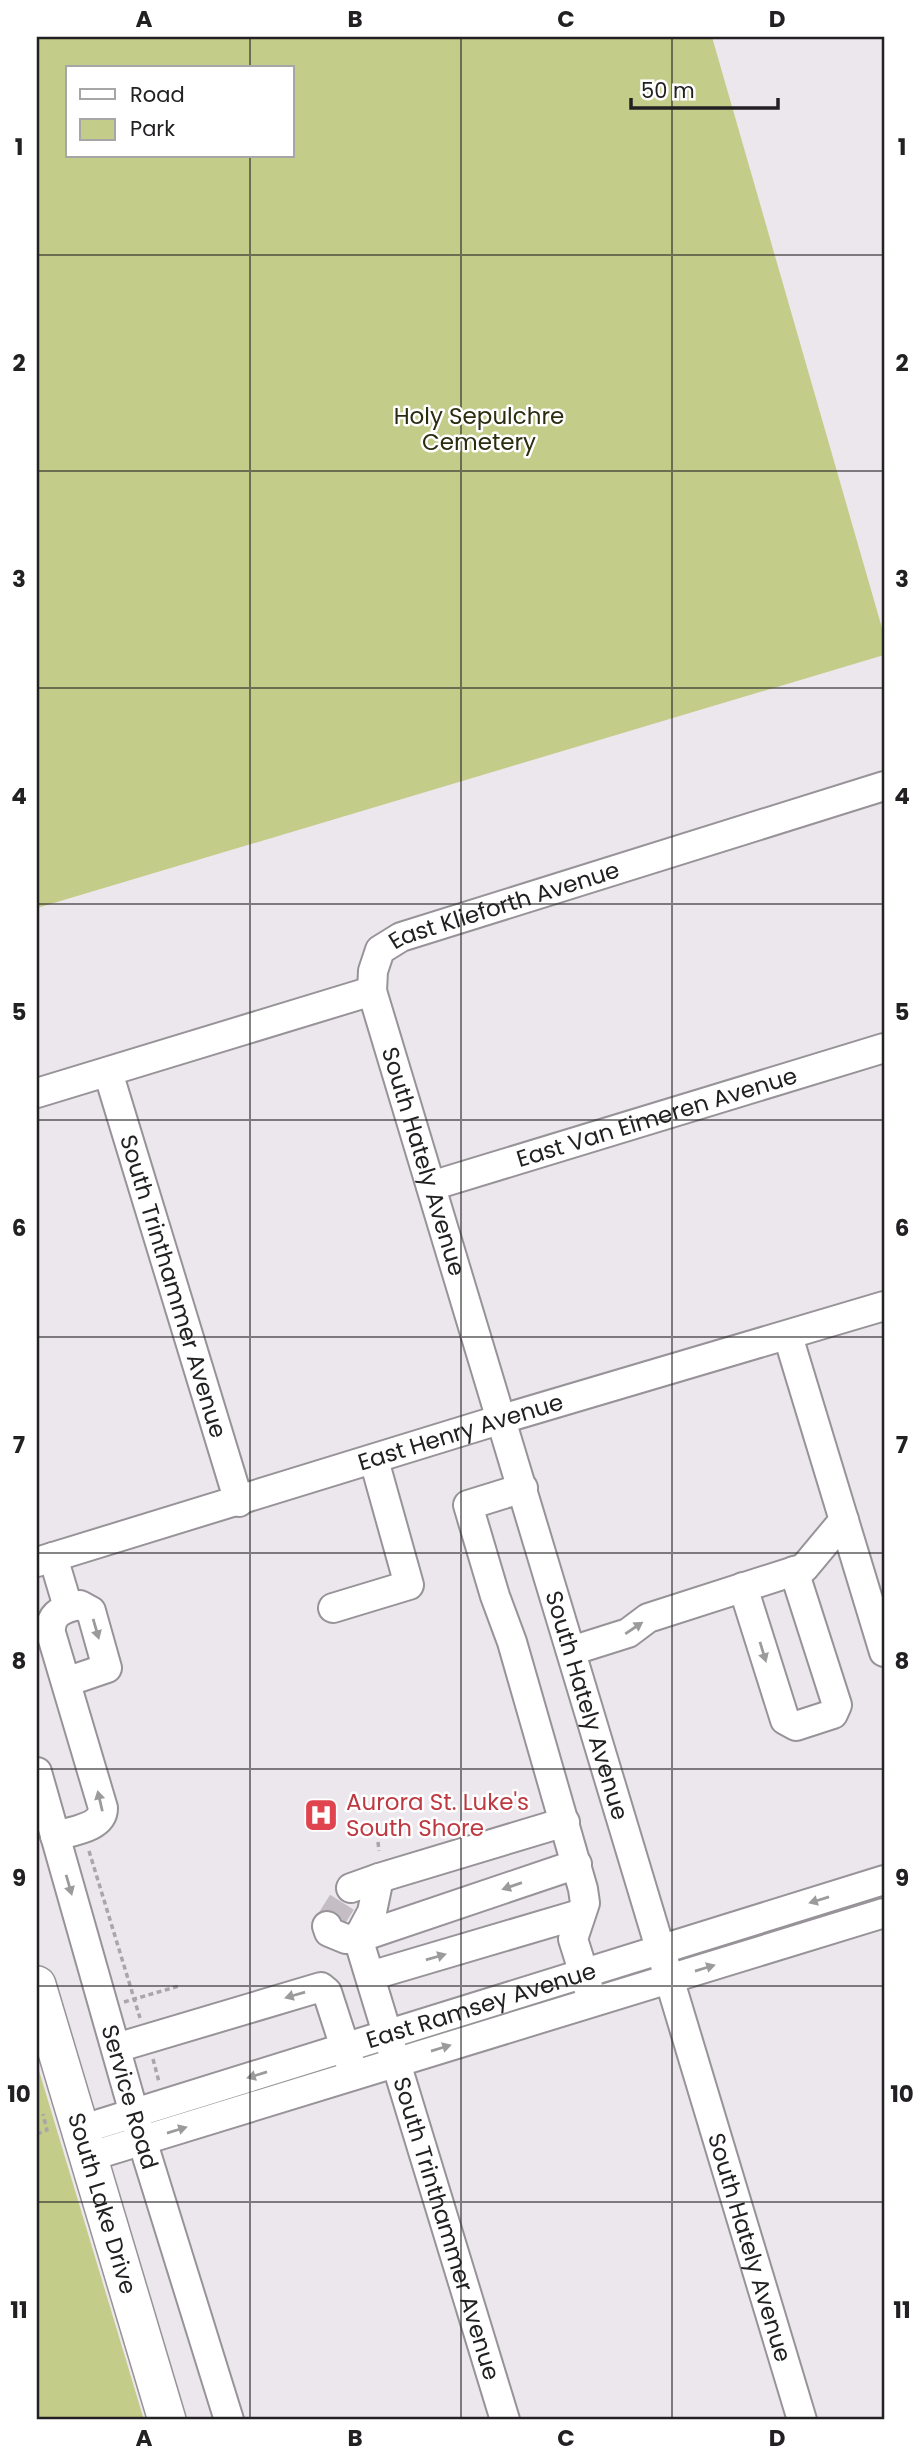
<svg xmlns="http://www.w3.org/2000/svg" width="921" height="2457" viewBox="0 0 921 2457" font-family="Poppins,sans-serif">
  <style>
    .green { fill: #c3cc88; fill-rule: evenodd }
    .lines { fill: none; stroke-linecap: round; stroke-linejoin: round }
    .minor-tunnel { stroke: #c4bec4; stroke-width: 28; stroke-dasharray: 28 14; stroke-linecap: butt }
    .minor-casing { stroke: #979398; stroke-width: 32 }
    .major-casing { stroke: #979398; stroke-width: 40 }
    .path { stroke: #aaa5ab; stroke-width: 3.5; stroke-dasharray: 5 3.5; stroke-linecap: butt }
    .minor { stroke: #fff; stroke-width: 28 }
    .major { stroke: #fff; stroke-width: 37 }
    .oneway { fill: #9c9b9c }
    .grid { fill: none; stroke: #222022; stroke-width: 2; stroke-opacity: 0.55 }
    .labels { text-anchor: middle; stroke-width: 5; stroke-linejoin: round; paint-order: stroke }
    .park-label { font-size: 23px; fill: #2a2d0e; stroke: #fff }
    .street-label { font-size: 23px; fill: #222022; stroke: #fff }
    .health-label { font-size: 23px; fill: #be3a42; stroke: #fff; text-anchor: start }
    .neatline { fill: none; stroke: #222022; stroke-width: 2.5 }
    .grid-label { font-size: 23px; text-anchor: middle; font-weight: bold; fill: #222022 }
  </style>
  <rect width="100%" height="100%" fill="#ece6ed"/>
  <!-- green -->
  <path class="green" d="M37,37H712L884,635V655L37,908ZM68,68H292V156H68Z
    M37,2064L144,2420H37Z"/>
  <g class="lines">
    <!-- minor-tunnel -->
    <path class="minor-tunnel" d="M327,1926L351,1888"/>
    <!-- minor casing -->
    <g class="minor-casing">
      <g id="minor">
        <path id="s1" d="M372,991C517,1467 657,1944 802,2420"/>
        <path id="s2" d="M108,1072L239,1502"/>
        <path id="s3" d="M37,1093L372,991L373,971L380,950L401,937L884,786"/>
        <path id="s4" d="M431,1186L884,1048"/>
        <path d="M788,1336L884,1652"/>
        <path d="M523,1488L468,1505L495,1596L512,1642L583,1889L585,1903L573,1939L589,1990"/>
        <path d="M53,1557L68,1607"/>
        <path id="s5" d="M37,1562L502,1419L884,1306"/>
        <path d="M743,1587L785,1720L796,1726L833,1714L837,1705L794,1571"/>
        <path d="M333,1608L409,1585L374,1460"/>
        <path d="M571,1651L628,1633L648,1618L804,1568L844,1520"/>
        <path id="s6" d="M37,1772L137,2124L229,2420"/>
        <path d="M55,1836C72,1831 103,1828 103,1808L51,1633C49,1614 63,1608 80,1605L91,1611L107,1668L66,1682"/>
        <path id="s7" d="M379,1878L372,1912L358,1938L505,2420"/>
        <path d="M351,1888L379,1878L565,1822"/>
        <path d="M327,1926L329,1932L346,1939L358,1938L577,1864"/>
        <path d="M370,1976L580,1914"/>
        <path d="M116,2048L321,1987L327,1992L351,2066"/>
        <path id="s8" d="M80,2130L884,1880"/>
        <path d="M88,2157L884,1913"/>
      </g>
    </g>
    <!-- major casing -->
    <g class="major-casing">
      <g id="major">
        <path id="s9" d="M37,1985L167,2420"/>
      </g>
    </g>
    <!-- path -->
    <path class="path" d="M378,1842L379,1851
      M89,1851L140,2018
      M124,2002L179,1986
      M153,2059L159,2082
      M37,2134L47,2130L43,2114"/>
    <!-- minor -->
    <use href="#minor" class="minor"/>
    <!-- major -->
    <use href="#major" class="major"/>
  </g>
  <!-- one-way arrows -->
  <defs><path id="oneway-solid" d="M-6-.8H1V-3.2L6.5 0L1 3.2V.8H-6Z" transform="scale(1.75)"/></defs>
  <g class="oneway">
    <use href="#oneway-solid" transform="translate(634 1628) rotate(-34)"/>
    <use href="#oneway-solid" transform="translate(96 1629) rotate(74)"/>
    <use href="#oneway-solid" transform="translate(763 1652) rotate(73)"/>
    <use href="#oneway-solid" transform="translate(100 1801) rotate(-103)"/>
    <use href="#oneway-solid" transform="translate(69 1885) rotate(74)"/>
    <use href="#oneway-solid" transform="translate(512 1886) rotate(161)"/>
    <use href="#oneway-solid" transform="translate(819 1900) rotate(163)"/>
    <use href="#oneway-solid" transform="translate(436 1957) rotate(-16)"/>
    <use href="#oneway-solid" transform="translate(705 1968) rotate(-17)"/>
    <use href="#oneway-solid" transform="translate(295 1995) rotate(164)"/>
    <use href="#oneway-solid" transform="translate(441 2048) rotate(-17)"/>
    <use href="#oneway-solid" transform="translate(257 2075) rotate(163)"/>
    <use href="#oneway-solid" transform="translate(177 2130) rotate(-17)"/>
  </g>
  <!-- grid -->
  <path class="grid" d="M250,37V68M461,37V2420M672,37V2420M250,156V2420M37,255H884M37,471H884M37,688H884M37,904H884M37,1120H884M37,1337H884M37,1553H884M37,1769H884M37,1986H884M37,2202H884"/>
  <!-- icons -->
  <defs>
    <g id="hospital-square" transform="scale(1.75)"><rect x="-9" y="-9" width="18" height="18" rx="4" fill="#e0444e" stroke="#fff"/><path d="M-5-5h3v3.5h4V-5h3V5h-3V1.5h-4V5h-3Z" fill="#fff"/></g>
  </defs>
  <g fill-rule="evenodd">
    <use href="#hospital-square" x="321" y="1815"/>
  </g>
  <g class="labels">
    <!-- park labels -->
    <g class="park-label">
      <text x="479" y="424">Holy Sepulchre<tspan x="479" dy="26">Cemetery</tspan></text>
    </g>
    <!-- street labels -->
    <g class="street-label">
      <text dy="8" stroke="none"><textPath href="#s3" startOffset="525">East Klieforth Avenue</textPath></text>
      <text dy="8" stroke="none"><textPath href="#s4" startOffset="236">East Van Eimeren Avenue</textPath></text>
      <text dy="8" stroke="none"><textPath href="#s1" startOffset="178">South Hately Avenue</textPath></text>
      <text dy="8" stroke="none"><textPath href="#s2" startOffset="224">South Trinthammer Avenue</textPath></text>
      <text dy="8" stroke="none"><textPath href="#s5" startOffset="443">East Henry Avenue</textPath></text>
      <text dy="8" stroke="none"><textPath href="#s1" startOffset="746">South Hately Avenue</textPath></text>
      <text dy="8" stroke="none"><textPath href="#s8" startOffset="420">East Ramsey Avenue</textPath></text>
      <text dy="8" stroke="none"><textPath href="#s6" startOffset="338">Service Road</textPath></text>
      <text dy="8" stroke="none"><textPath href="#s9" startOffset="228">South Lake Drive</textPath></text>
      <text dy="8" stroke="none"><textPath href="#s7" startOffset="368">South Trinthammer Avenue</textPath></text>
      <text dy="8" stroke="none"><textPath href="#s1" startOffset="1312">South Hately Avenue</textPath></text>
    </g>
    <!-- health labels -->
    <g class="health-label">
      <text x="346" y="1810">Aurora St. Luke's<tspan x="346" dy="26">South Shore</tspan></text>
    </g>
  </g>
  <!-- border -->
  <rect width="921" height="2457" fill="none" stroke="#ffffff" stroke-width="77"/>
  <!-- legend -->
  <rect x="66" y="66" width="228" height="91" fill="#ffffff" stroke="#a7a6a7" stroke-width="2"/>
  <rect x="80" y="89" width="35" height="10" fill="#ffffff" stroke="#a7a6a7" stroke-width="2"/>
  <text x="130" y="102" font-size="21" fill="#222022">Road</text>
  <rect x="80" y="119" width="35" height="21" fill="#c3cc88" stroke="#a7a6a7" stroke-width="2"/>
  <text x="130" y="136" font-size="21" fill="#222022">Park</text>
  <!-- scale -->
  <path d="M631 98v10h147v-10" fill="none" stroke="#222022" stroke-width="3.5"/>
  <text x="641" y="98" font-size="21" fill="#222022" stroke="#ffffff" stroke-width="5" paint-order="stroke">50 m</text>
  <rect x="38" y="38" width="845" height="2380" class="neatline"/>
  <g class="grid-label">
    <text x="144" y="27">A</text>
    <text x="355" y="27">B</text>
    <text x="566" y="27">C</text>
    <text x="777" y="27">D</text>
    <text x="19" y="155">1</text>
    <text x="902" y="155">1</text>
    <text x="19" y="371">2</text>
    <text x="902" y="371">2</text>
    <text x="19" y="587">3</text>
    <text x="902" y="587">3</text>
    <text x="19" y="804">4</text>
    <text x="902" y="804">4</text>
    <text x="19" y="1020">5</text>
    <text x="902" y="1020">5</text>
    <text x="19" y="1236">6</text>
    <text x="902" y="1236">6</text>
    <text x="19" y="1453">7</text>
    <text x="902" y="1453">7</text>
    <text x="19" y="1669">8</text>
    <text x="902" y="1669">8</text>
    <text x="19" y="1886">9</text>
    <text x="902" y="1886">9</text>
    <text x="19" y="2102">10</text>
    <text x="902" y="2102">10</text>
    <text x="19" y="2318">11</text>
    <text x="902" y="2318">11</text>
    <text x="144" y="2446">A</text>
    <text x="355" y="2446">B</text>
    <text x="566" y="2446">C</text>
    <text x="777" y="2446">D</text>
  </g>
</svg>
